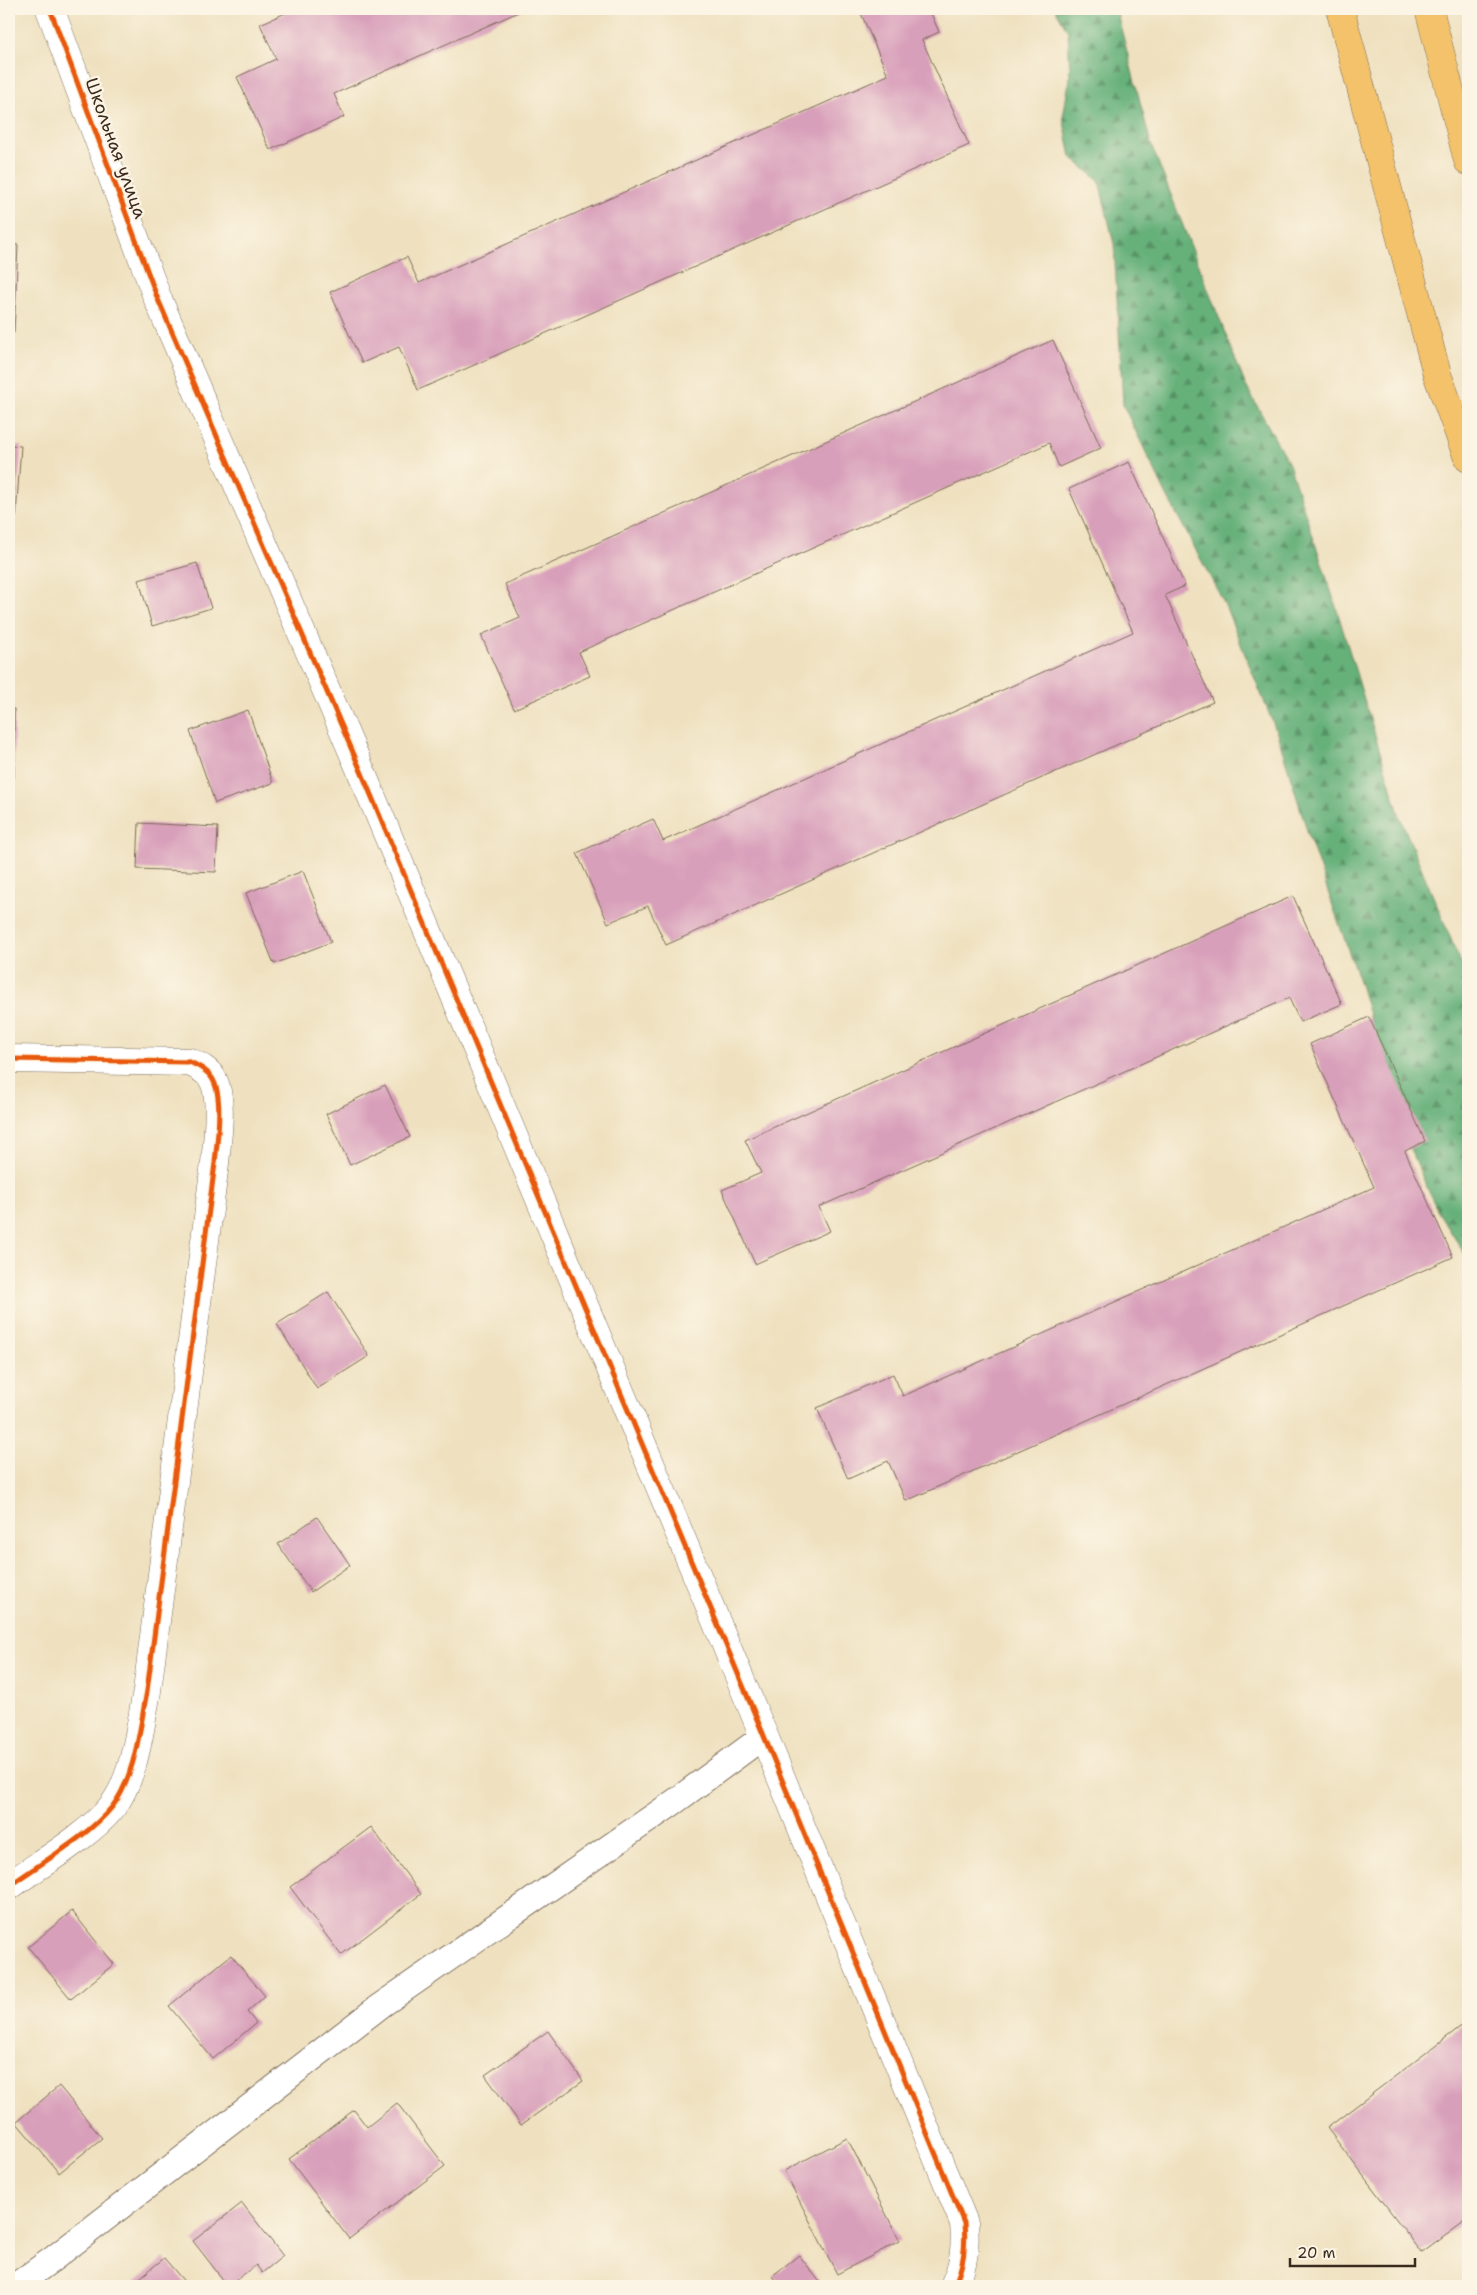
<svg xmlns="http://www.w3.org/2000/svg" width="1477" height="2295" viewBox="0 0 1477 2295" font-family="'Shantell Sans',sans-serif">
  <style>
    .forest { fill: url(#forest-firs); stroke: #506e4c }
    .building { fill: #d89fba }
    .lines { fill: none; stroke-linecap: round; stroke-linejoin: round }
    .lane-casing { stroke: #7a6a57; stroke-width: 27 }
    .street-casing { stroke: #7a6a57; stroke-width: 29 }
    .primary-casing { stroke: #7a6a57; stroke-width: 29 }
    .lane { stroke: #fff; stroke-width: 25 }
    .street { stroke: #fff; stroke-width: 28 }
    .primary { stroke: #f4c26a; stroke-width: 28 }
    .cycleway-casing { stroke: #fcf5e5; stroke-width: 8 }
    .cycleway { stroke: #e8590c; stroke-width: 5 }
    .labels { text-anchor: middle; stroke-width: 4.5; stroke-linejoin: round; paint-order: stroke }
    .street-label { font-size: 18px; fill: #3b2a1e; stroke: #fcf5e5 }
  </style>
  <defs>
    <pattern id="forest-firs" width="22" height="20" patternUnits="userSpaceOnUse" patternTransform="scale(1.25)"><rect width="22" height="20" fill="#66b17a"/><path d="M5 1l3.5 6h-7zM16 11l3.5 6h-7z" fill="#559063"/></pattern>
  </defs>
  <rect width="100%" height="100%" fill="#fcf5e5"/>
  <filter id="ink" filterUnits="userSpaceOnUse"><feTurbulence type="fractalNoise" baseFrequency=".02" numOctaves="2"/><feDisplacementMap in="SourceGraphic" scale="10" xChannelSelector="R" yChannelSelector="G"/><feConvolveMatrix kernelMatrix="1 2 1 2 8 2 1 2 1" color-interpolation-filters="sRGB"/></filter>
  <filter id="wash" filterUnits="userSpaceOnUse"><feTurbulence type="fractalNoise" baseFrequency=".0096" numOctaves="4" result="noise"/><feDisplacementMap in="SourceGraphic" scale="20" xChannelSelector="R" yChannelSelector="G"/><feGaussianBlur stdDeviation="1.12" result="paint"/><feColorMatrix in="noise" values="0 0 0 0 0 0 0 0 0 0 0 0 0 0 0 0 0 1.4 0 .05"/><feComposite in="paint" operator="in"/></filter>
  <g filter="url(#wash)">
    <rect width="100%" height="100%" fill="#efe1c0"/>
    <!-- forest -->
    <path class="forest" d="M1055,9H1116L1151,144L1245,384L1289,464L1333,597L1400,817L1468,980V1259L1437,1210L1404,1135L1360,984L1310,840L1277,733L1224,603L1167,496L1123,405L1114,244L1099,181L1071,157L1063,117L1070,76L1068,31Z"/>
    <g id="blocks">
      <!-- building -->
      <path class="building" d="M295,9H525L334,94L344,117L270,150L237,77L276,59L260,24Z
        M859,9H929L939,32L922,40L969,145L418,390L399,347L362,363L330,292L407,257L419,283L888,75Z
        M9,118H12L11,182H9Z
        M9,244L18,245L14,333H9Z
        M1053,340L1101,448L1059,467L1049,443L579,652L590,676L514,709L481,635L520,618L505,584Z
        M9,445L21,446L16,516L9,515Z
        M1129,462L1185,586L1165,595L1213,702L666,945L648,906L608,923L577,853L653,819L663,841L1133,632L1069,489Z
        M197,563L211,608L152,626L139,580Z
        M9,709H14V778H9Z
        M248,710L273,783L215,803L190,731Z
        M139,823L218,827L216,872L137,869Z
        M303,871L331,942L274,964L246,893Z
        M1293,896L1342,1004L1300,1022L1289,998L819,1207L830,1231L755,1264L722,1190L761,1173L745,1140Z
        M1369,1017L1425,1141L1405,1151L1453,1257L906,1501L888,1461L848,1479L817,1408L893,1374L903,1396L1374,1187L1310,1044Z
        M385,1085L410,1137L350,1165L326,1114Z
        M328,1292L369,1356L317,1389L277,1324Z
        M317,1517L350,1565L311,1592L278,1544Z
        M371,1827L421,1894L341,1955L290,1887Z
        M72,1911L114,1964L71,1999L28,1947Z
        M231,1955L265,1996L247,2012L256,2023L213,2059L169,2006Z
        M1468,2021V2219L1422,2253L1327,2128Z
        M548,2031L583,2081L521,2125L485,2075Z
        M59,2086L102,2138L59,2173L16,2122Z
        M397,2103L445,2166L349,2239L289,2159L354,2110L367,2127Z
        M847,2138L900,2241L837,2274L784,2171Z
        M242,2203L283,2256L262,2273L256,2265L228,2286L193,2241Z
        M799,2255L823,2286H780L772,2276Z
        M164,2258L188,2286H130Z"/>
    </g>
  </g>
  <g filter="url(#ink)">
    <use href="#blocks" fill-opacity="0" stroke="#7a6a57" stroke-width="1"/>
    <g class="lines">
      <!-- lane casing -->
      <g class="lane-casing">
        <path id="lane" d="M15,2286L54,2258L380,2006L677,1800L764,1736"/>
      </g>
      <!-- street casing -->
      <g class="street-casing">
        <path id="street" d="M50,9L157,297L361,771L764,1736L964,2223C966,2246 964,2265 954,2286
          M9,1059L190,1062C198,1066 207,1070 212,1078C224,1096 217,1142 215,1163L147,1691C140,1727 135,1778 112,1807C90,1835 38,1865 9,1886"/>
      </g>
      <!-- primary casing -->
      <g class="primary-casing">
        <path id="primary" d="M1340,9L1437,374L1468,458
          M1429,9L1468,161"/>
      </g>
      <!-- lane -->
      <use href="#lane" class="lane"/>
      <!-- street -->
      <use href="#street" class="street"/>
      <!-- primary -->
      <use href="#primary" class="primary"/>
      <!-- cycleway casing -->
      <g class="cycleway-casing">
        <path id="cycleway" d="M50,9L157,297L361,771L764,1736L964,2223C966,2246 964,2265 954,2286
          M9,1059L190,1062C198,1066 207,1070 212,1078C224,1096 217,1142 215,1163L147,1691C140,1727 135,1778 112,1807C90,1835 38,1865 9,1886"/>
      </g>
      <!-- cycleway -->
      <use href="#cycleway" class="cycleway"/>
    </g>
  </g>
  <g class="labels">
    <!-- street labels -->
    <g class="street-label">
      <text transform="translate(116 148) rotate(70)" y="6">Школьная улица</text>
    </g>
  </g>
  <!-- margin -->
  <rect width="1477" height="2295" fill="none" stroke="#fcf5e5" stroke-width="30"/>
  <!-- scale -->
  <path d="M1290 2258v8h125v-8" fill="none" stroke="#3b2a1e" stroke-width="2.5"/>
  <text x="1297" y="2258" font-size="15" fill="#3b2a1e" stroke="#fcf5e5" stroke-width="4" paint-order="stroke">20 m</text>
</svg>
